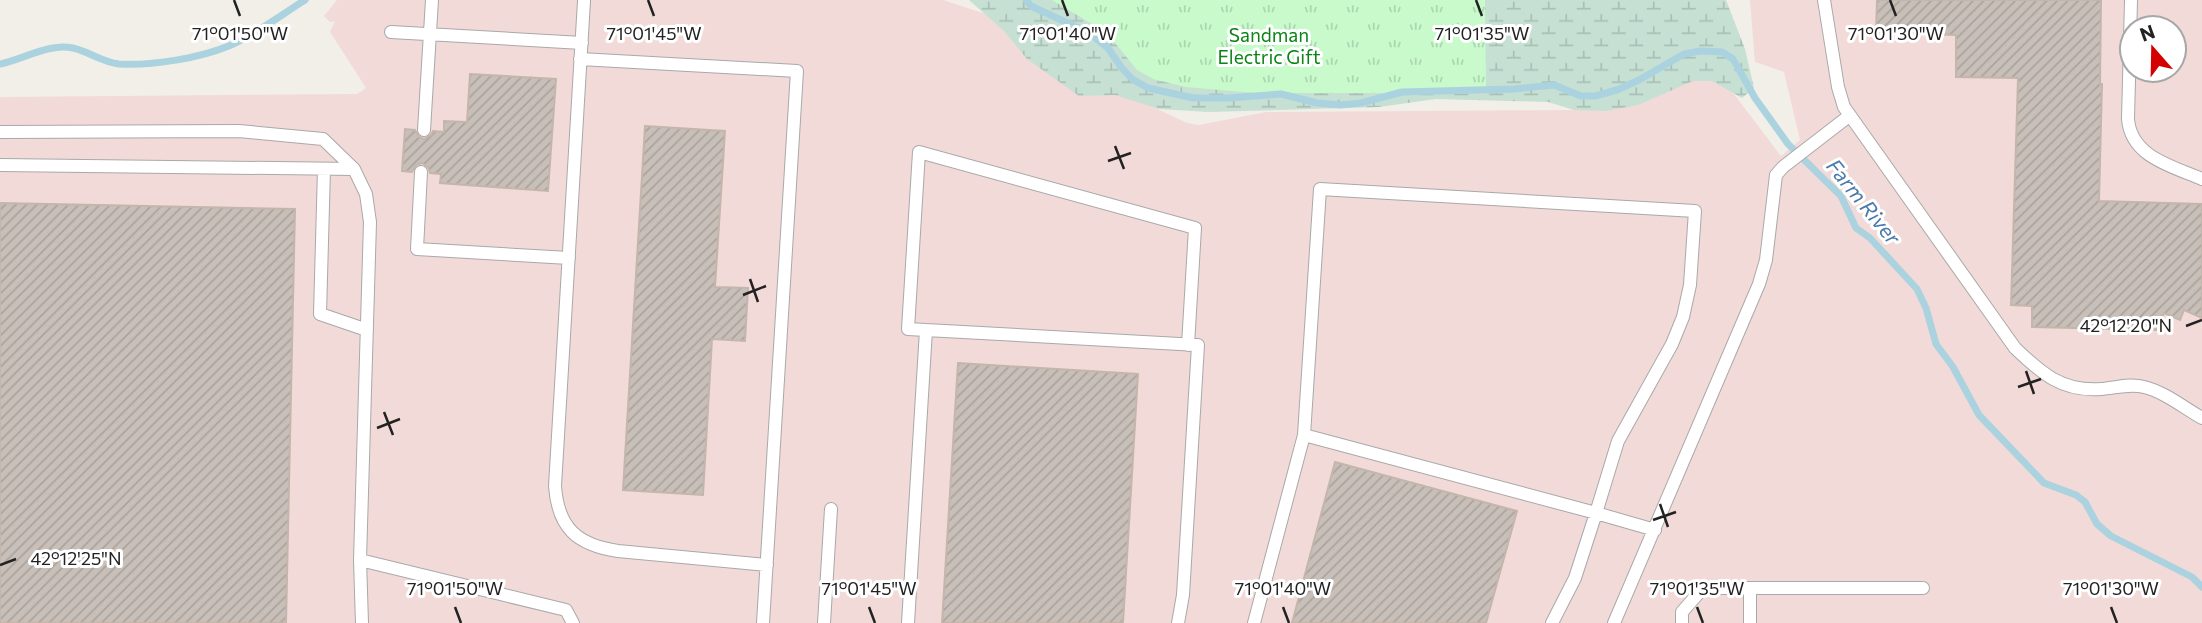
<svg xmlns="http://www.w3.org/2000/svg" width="2202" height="623" viewBox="0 0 2202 623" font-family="Commissioner,sans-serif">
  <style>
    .commercial { fill: #f2dad9; fill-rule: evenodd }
    .wetland { fill: url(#wetland-marsh) }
    .park { fill: url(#park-tufts) }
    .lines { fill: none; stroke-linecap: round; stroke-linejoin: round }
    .stream { stroke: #aad3df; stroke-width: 7 }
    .building { fill: url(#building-hatch); stroke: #c4b6ab; stroke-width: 2 }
    .service-casing { stroke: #a9a9a9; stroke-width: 14 }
    .service { stroke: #fff; stroke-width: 12 }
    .ticks { fill: none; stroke: #222; stroke-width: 2.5 }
    .labels { text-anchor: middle; stroke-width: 6; stroke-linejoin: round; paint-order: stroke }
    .park-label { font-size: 19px; fill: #0c8416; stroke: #fff }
    .water-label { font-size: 21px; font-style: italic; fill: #4a7aab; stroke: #fff }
    .ticks-label { font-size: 18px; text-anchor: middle; fill: #222; stroke: #fff; stroke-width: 6; stroke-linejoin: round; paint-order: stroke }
  </style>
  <defs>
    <pattern id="wetland-marsh" width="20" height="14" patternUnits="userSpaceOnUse" patternTransform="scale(1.75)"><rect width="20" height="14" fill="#c6e0d4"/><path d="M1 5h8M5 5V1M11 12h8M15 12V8" fill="none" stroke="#aac0b6"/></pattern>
    <pattern id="park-tufts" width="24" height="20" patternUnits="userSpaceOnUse" patternTransform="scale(1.75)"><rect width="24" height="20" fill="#c8facc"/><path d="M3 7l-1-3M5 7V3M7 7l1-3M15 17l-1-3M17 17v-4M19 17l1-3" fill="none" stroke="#acd6af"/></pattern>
    <pattern id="building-hatch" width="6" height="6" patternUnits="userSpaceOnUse" patternTransform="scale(1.75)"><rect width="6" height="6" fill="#c7bfb8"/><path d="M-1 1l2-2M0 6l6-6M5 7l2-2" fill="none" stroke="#aba49e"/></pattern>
  </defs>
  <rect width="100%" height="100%" fill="#f2efe9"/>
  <!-- commercial -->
  <path class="commercial" d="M337,0H943L995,17L1130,96L1187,123L1199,125L1266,112L1582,110L1718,73L1781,156L1800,140L1784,72L1755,62L1750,0H2202V623H0V97L357,94L366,88L330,32L335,21L330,22L324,16ZM2132,28H2174V70H2132Z"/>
  <!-- wetland -->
  <path class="wetland" d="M969,0H1726L1745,49L1754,88L1742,98L1712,81H1693L1638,105L1606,111L1574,110L1548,102L1436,99L1379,107L1208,112L1159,109L1115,95L1079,96L1027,59L1004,31Z"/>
  <!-- park -->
  <path class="park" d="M1052,0H1485L1486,88L1410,93H1254L1186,87L1153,79L1137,70L1107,33Z"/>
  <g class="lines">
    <!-- stream -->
    <path class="stream" d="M1026,0L1031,6L1089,33L1108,48L1121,67L1132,79L1148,88L1193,98H1229L1281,94L1317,103L1340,105L1361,103L1402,92L1514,89L1554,85L1581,96H1595L1617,90L1639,80L1684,54L1700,51L1722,52L1733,59L1755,98L1788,144L1841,196L1856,228L1870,238L1917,289L1926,308L1936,344L1953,367L1979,415L2044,483L2076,495L2085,502L2097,524L2111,536L2192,577L2202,587
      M0,64C24,59 49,43 73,48C90,52 102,62 119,64C152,66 201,58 231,45C256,34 281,15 305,0"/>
  </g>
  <!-- building -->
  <path class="building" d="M1877,0H2101L2100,84H2102L2099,201L2202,204V318L2184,310L2180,320L2164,313L2156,330L2032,327V306L2011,305L2018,78L1956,77V35L1876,32Z
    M470,74L556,79L548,191L440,183L441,174L430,173L428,167L422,163L416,165L412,172L402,171L405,129L415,130L419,137L424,139L431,135L433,131L444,132V121L467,122Z
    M645,126L725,131L715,287L748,288L745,341L712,339L703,495L623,490Z
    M0,203L295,209L286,623H0Z
    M958,363L1138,374L1123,623H942Z
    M1335,462L1517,511L1486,623H1292Z"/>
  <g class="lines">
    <!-- service casing -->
    <g class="service-casing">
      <path id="service" d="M1824,0L1838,87L1844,107L2015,348C2041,373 2062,392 2101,389C2115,388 2130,383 2144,387C2165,392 2184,408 2202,418
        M2131,0L2128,119C2131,157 2172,166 2202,179
        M584,1L555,486C558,528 577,545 618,551L767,565
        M391,32L582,43
        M580,59L797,71L763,623
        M424,130L432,0
        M0,132L239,131L323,139L354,169
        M0,165L354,169L366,194L370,222L360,560L566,610L573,623
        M324,169L320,314L367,330
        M421,172L417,249L569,258
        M926,330L908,329L919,152L1195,228L1188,345
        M360,560L362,623
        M824,623L831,509
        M908,623L926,330L1198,345L1183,595L1178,623
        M1254,623L1304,435L1320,189L1695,211L1690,285L1683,317L1672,344L1618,441L1596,513L1304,435
        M1552,623L1575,578L1596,513L1655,530
        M1614,623L1759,284L1766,260L1776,175L1783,167L1849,116
        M1682,623V612L1703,588H1923
        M1750,623V588"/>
    </g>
    <!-- service -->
    <use href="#service" class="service"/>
  </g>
  <!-- ticks -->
  <path class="ticks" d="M234,0L240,16M648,0L654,16M1062,0L1068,16M1476,0L1482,16M1890,0L1896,16M1115,146L1124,169M1108,161L1131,153M750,279L758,302M743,295L766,286M2186,326L2202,320M2026,371L2034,394M2018,387L2041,379M384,412L393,435M377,428L400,419M1660,504L1668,527M1653,520L1676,512M0,565L16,559M455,607L461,623M869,607L875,623M1283,607L1289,623M1697,607L1703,623M2111,607L2117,623"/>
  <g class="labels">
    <!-- park labels -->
    <g class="park-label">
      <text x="1269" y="42">Sandman<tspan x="1269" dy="22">Electric Gift</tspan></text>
    </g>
    <!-- water labels -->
    <g class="water-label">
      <text transform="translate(1863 202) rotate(51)" y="7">Farm River</text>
    </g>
  </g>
  <g class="ticks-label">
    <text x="240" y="40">71°01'50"W</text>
    <text x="654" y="40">71°01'45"W</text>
    <text x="1068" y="40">71°01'40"W</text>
    <text x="1482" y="40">71°01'35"W</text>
    <text x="1896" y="40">71°01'30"W</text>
    <text x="2126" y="332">42°12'20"N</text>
    <text x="76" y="565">42°12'25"N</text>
    <text x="455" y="595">71°01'50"W</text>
    <text x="869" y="595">71°01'45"W</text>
    <text x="1283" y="595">71°01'40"W</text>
    <text x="1697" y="595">71°01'35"W</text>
    <text x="2111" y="595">71°01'30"W</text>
  </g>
  <!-- north arrow -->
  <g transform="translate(2153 49) rotate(340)"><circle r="33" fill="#ffffff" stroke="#a7a7a7" stroke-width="2"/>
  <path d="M0-5L12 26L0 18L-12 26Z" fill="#d40000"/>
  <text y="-10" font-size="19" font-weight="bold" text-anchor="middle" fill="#222222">N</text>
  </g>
</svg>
